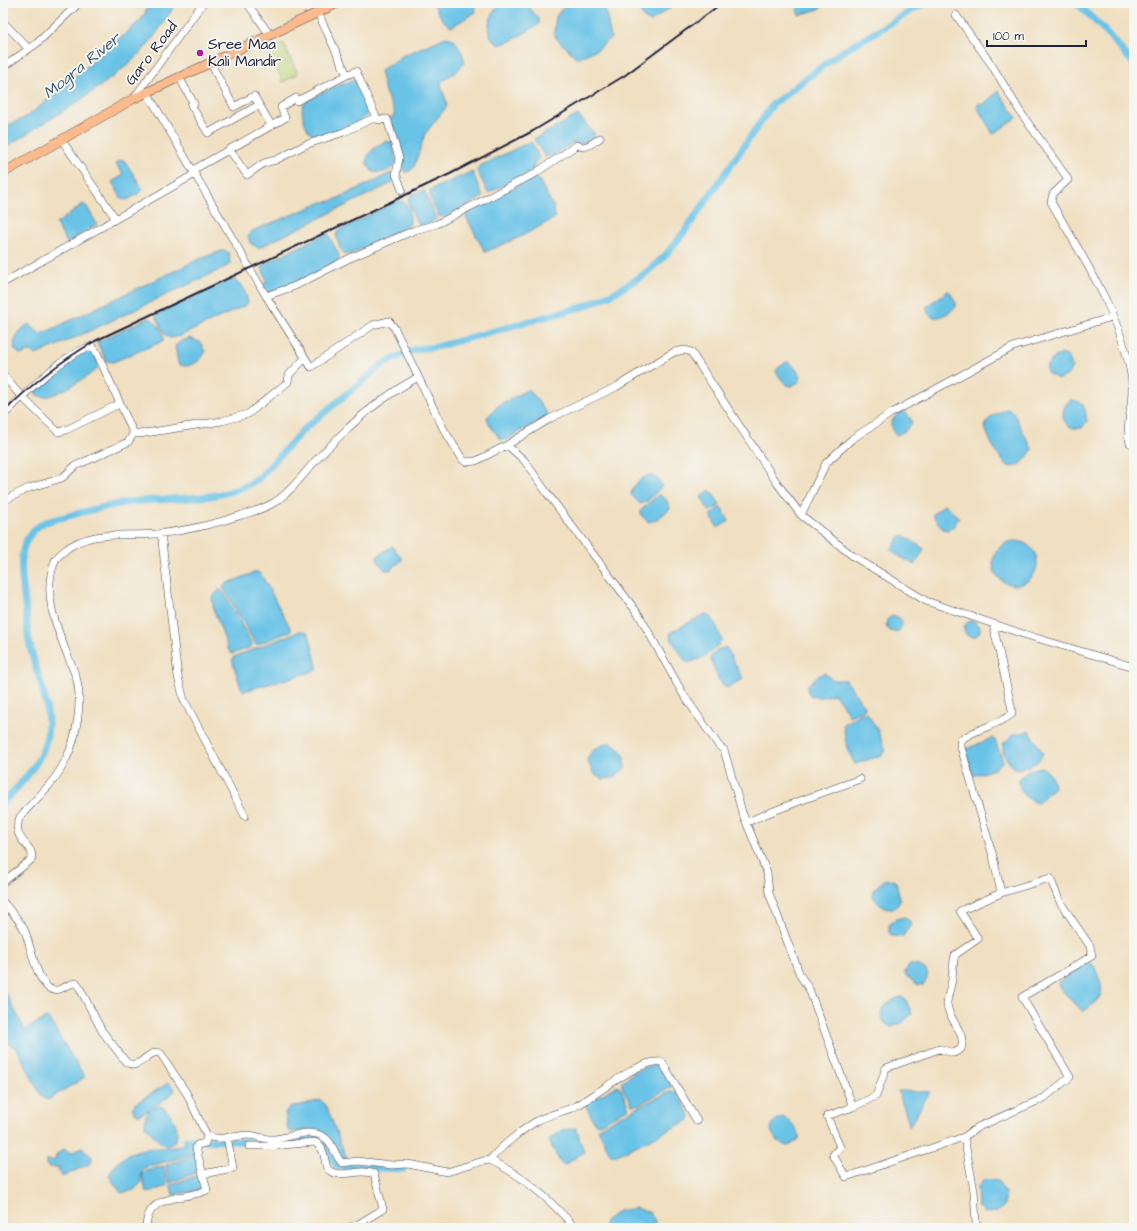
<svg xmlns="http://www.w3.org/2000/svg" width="1137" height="1231" viewBox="0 0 1137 1231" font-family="'Architects Daughter',sans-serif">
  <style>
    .green { fill: #bed073; stroke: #707957 }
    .water { fill: #69c3e7; stroke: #467291 }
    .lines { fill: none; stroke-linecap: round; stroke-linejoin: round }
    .canal { stroke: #69c3e7; stroke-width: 7 }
    .minor-casing { stroke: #413e4f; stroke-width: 8 }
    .major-casing { stroke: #413e4f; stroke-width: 10 }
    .minor { stroke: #fff; stroke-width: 7 }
    .major { stroke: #fbbb8c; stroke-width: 9 }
    .rail { stroke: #22223b; stroke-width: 2 }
    .poi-dot { fill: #b5179e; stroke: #f6f6f2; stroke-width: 1.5 }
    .labels { text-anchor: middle; stroke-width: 4; stroke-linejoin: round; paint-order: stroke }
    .poi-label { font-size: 15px; fill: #22223b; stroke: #f6f6f2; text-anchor: start }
    .street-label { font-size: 15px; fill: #22223b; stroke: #f6f6f2 }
    .water-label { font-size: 16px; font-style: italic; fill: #3b5a77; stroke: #f6f6f2 }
  </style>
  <rect width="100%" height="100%" fill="#f6f6f2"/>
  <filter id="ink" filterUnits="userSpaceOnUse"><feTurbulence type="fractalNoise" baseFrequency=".025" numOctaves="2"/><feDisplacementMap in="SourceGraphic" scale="8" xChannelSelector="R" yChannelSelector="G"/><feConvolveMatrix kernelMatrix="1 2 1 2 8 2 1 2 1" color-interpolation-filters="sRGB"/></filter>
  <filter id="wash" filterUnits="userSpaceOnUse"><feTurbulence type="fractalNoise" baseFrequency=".012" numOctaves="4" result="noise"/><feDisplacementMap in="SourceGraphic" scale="16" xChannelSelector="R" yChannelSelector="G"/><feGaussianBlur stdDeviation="0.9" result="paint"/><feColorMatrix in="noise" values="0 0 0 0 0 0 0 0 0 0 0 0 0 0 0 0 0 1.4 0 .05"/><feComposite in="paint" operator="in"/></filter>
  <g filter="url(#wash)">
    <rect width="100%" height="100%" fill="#f0dfc0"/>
    <!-- green -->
    <path class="green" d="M283,43L298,74L283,82L267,51Z"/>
    <!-- water -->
    <path class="water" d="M150,3H176C164,22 152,43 134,59C96,94 47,120 3,149V128L28,116L63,87L141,20Z
      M433,3H474L476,12L451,27L442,19Z
      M501,3H526L539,19V24L513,40L499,45C495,42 490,37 489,32C486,25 495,7 501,3Z
      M567,3H604L611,38L598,49L578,58L575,56L556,38L554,32L556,16Z
      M635,3H676L651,22L644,18Z
      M801,3H826L819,9L799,15L797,10Z
      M446,37L454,39L462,53L465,63L456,72L441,82C441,91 446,96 447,106L425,134L414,167L410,171L405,172L403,169L402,160L391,119L395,113L385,92L380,71L402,56Z
      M354,80C360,88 372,104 369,114C360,122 328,139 317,136C312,135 308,131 306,126C303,119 301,112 303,104C311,97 344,82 354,80Z
      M998,91L1017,118L993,134L977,107L979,103L983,105Z
      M578,115L594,133V136L582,144L572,143L554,155L545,157L534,139Z
      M386,141L391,142L397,161C393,170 383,174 373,172L366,163C368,151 376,146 386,141Z
      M529,142L532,143L539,158L534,164L533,170L488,193L477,171L478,167Z
      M124,160L143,189L138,194L127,200L122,199L112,182L123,175L116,164L119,161Z
      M471,172L473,173L483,197L446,216L439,217L430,197V190Z
      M391,173L395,179L392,183L258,248L250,243L248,235L252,231L323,202L332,201Z
      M537,176L554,208L555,218L520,237L485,252L466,217V212Z
      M424,190L436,219L433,222L420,226L415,219L408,202L411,195Z
      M398,200C409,201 412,216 409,225L353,253L345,255L340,248L336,235L338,231Z
      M83,204L87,207L97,224L67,243L56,224Z
      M328,234L339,255L338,261L314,274L268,293L262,285L267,281L262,268L263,265L321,236Z
      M224,250L229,253L230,264L224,268C162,296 101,327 38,354L36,355L31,351L21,355L15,350C12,339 20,329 29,324L40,334L48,331L197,260Z
      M232,279C241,281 246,293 248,302L246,305L180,336L170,338L165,335L156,317L157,314Z
      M948,291L950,292L956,303V307C947,315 927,326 927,306Z
      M148,318C157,320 162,331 164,339L161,342L113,362L106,361L97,342Z
      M190,338L201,343L205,352C202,361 186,371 178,363L175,346L181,341Z
      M89,349L95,356L99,366C93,375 56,396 45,397C41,397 39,396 36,394L35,389L58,367Z
      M1062,354L1069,357L1072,367L1067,376L1058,379L1047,373V365L1055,357Z
      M786,362L791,363L801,376L799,382L791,386L786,385L776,372L777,369Z
      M529,389L548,415L547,416L506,440L500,439L489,424L487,417L499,405Z
      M1071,400C1086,402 1084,407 1087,421L1082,428C1063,432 1056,410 1071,400Z
      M1007,409L1013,412L1032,449C1028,458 1020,469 1008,466C998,457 988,440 985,426C988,417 998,412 1007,409Z
      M900,412H905L911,419L912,423L905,431L897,435C886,427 892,419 900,412Z
      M650,475L657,478L662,486L648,501L640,504L631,495C631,486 642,477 650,475Z
      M710,490L720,504L718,507L709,511L701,497Z
      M658,495C665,496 669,502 670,509L656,520L648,522L641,515L640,511Z
      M945,504L959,518L954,526L948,530L943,529L932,515Z
      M721,507L729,521L718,528L710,515Z
      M903,535L924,549L915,565L899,556L891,550L900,536Z
      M993 563a22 22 0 1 1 44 0a22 22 0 1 1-44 0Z
      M392,546L401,557L402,560L390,570H385L378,561L377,557Z
      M256,572L260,573L263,578L291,629V631L256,645L223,587L226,584Z
      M220,589L224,593L252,644L251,647L232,654L228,649L214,611L212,597Z
      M705,614L713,619L722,639C717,649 698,663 686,662L670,637L671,632Z
      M886 624a8 8 0 1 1 16 0a8 8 0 1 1-16 0Z
      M964 629a8 8 0 1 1 16 0a8 8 0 1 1-16 0Z
      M300,631L307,632L310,638L318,670L244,691L241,688L232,660L234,657Z
      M726,647L743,679L726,688L719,680L710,658L717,650Z
      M824,673L833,680H846L865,708L864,710L849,716L841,702L834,694C824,697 807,702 807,686L818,676Z
      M861,713H867L877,729L886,751L880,756L855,764L847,749L843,724Z
      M1029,731L1043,753C1039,764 1028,767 1017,769C1009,765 1001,753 1003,744L1012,735Z
      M992,738L995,740L1003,761L994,769L973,776L965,752L966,749Z
      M610,743L620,750L625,757V768L614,778L602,779L594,774L587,760C591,749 598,746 610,743Z
      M1042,767L1051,775L1054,787L1038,803C1027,800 1018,791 1019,779L1029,770Z
      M891,879L896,882L900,900L895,908C882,908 879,906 872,895L873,890L884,880Z
      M905,917L909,920L911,925L902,937L893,936L889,933V924L895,919Z
      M1087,963L1092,964L1095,967C1100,983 1108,992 1093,1004C1089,1007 1087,1010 1082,1011L1059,987L1058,982Z
      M910,965C923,965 934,971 923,985H918L905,975V971Z
      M3,991L5,992L25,1030L44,1019L48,1018L85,1077L48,1100L42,1097L16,1047L6,1043L3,1037Z
      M901,997L906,1000L912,1014L902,1023L891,1027C870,1016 887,1001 901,997Z
      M656,1064C663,1068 672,1079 671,1087L640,1104L632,1105L622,1087V1082C630,1073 645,1066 656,1064Z
      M168,1083L174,1088V1092L152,1108L160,1106C174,1111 187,1142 166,1146L162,1144L145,1126L146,1115L150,1110L138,1115L132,1109L135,1104Z
      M617,1086L621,1089L629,1108L600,1124H595L585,1104Z
      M671,1091L677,1093L690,1115L689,1120L617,1155H612L609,1152L598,1129L622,1115Z
      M898,1091L930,1092L909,1127L908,1120Z
      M321,1100C330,1107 339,1145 347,1157L345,1160C339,1158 329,1136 318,1129L292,1132L288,1130L285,1112L289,1108Z
      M782,1117C792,1121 794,1126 800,1136L798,1140L789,1146C775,1144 761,1124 782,1117Z
      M576,1128L584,1152L565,1165L561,1164L550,1143V1139L563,1130Z
      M190,1142L193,1145L195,1152L193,1154L143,1168L141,1172L142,1182L134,1190L121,1193L109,1176C114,1162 130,1151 144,1149C154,1147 165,1149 175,1147C180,1146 185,1143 190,1142Z
      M82,1147L92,1157L91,1163L62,1177L58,1171L59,1167H48L46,1164V1159L51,1161L55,1160L57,1154L64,1149L71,1153Z
      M195,1155L200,1171L169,1183L166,1165Z
      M164,1166L167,1186L146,1193L142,1172Z
      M201,1174L204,1189L173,1195L170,1185Z
      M985,1179L998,1181L1005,1193V1205L997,1212L984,1213L978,1207L977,1187Z
      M635,1208L649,1212L655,1221L654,1228H604L605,1221L619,1211Z"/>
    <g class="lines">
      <!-- canal -->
      <path class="canal" d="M1077,3L1105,31L1134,64
        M3,803C18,787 39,765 45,744C55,712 37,677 30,646C27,632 27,618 25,604C22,574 12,540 45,522C73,515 102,506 131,502C170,497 226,503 259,478L302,431L384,363L416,349L436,347L585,306L614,293L642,276L664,257L685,231L773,104L837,55L924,3
        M186,1140L266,1142L314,1139L322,1143L337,1166L403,1169"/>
    </g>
  </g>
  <g filter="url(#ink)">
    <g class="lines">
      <!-- minor casing -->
      <g class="minor-casing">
        <path id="minor" d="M247,3L270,35
          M956,15L991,64L1021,113L1066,176L1068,180L1053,194L1051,202C1081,254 1121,315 1131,375C1135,394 1128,415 1128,435L1130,443L1134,445
          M3,22L29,49
          M210,62L234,107L254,96L271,125
          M3,67L36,44L79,3
          M347,75L356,71L376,117L379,120L387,119L399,158L396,174L402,190
          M179,77L194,104L191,105L208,133L259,105
          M148,94L266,296L311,367L373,325L389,321L395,329L443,428L463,460L466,462L476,461L507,445L551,418L616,387L674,352L685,350L691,352L777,483L801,515L853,556L926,601L1023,634L1134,667
          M134,98L203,3
          M61,139L116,219
          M229,149L247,175L264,163L276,160L305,145L344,132L376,117
          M193,170L285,118L281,107L296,98L297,101L347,75L318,13
          M3,283L195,174
          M266,296L295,286L350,258L415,230L437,224L534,174L577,145C586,150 592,143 600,138
          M3,375L20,395L58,432L66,430L117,405
          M3,416C22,396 65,353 92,346L96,351L133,432L139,434L222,421L248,414L288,382L289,375L305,358
          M507,445L524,460L547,493L639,615L683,694L719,746L724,750L742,812L767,873L769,893L800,975L809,989L853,1107
          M3,501L29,488L62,478L75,466L128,442L134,433
          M801,515L826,463L852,439L890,414L1013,347L1112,317
          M161,533L178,677L184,700L245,816
          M993,624L1012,710V714C997,726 976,728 961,740L960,744L993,856L1001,893
          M747,822C784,806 822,793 860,779
          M3,882L31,860C37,845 9,841 20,817C36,798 56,782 66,759C77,738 83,699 76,677C63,640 39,600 55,561C56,557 61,554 64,551C90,529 125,537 156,534C185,531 215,524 242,515C253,512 265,508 275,502C292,491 304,473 317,459C327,449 337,439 347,429C368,409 393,391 418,377
          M3,902C10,911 19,919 24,929C30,941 37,989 54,990C62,991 69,982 77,983L102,1031L126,1062C140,1071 144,1053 158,1052L161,1054L187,1094L207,1136C219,1141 234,1136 247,1135C256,1135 265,1140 274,1139C289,1138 308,1128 322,1136C333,1141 334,1155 342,1163L358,1161L391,1165L408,1164L447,1172L483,1161L490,1160C524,1176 551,1200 575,1228
          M964,1137L846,1177L833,1155L840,1147L827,1116L853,1107L876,1096L886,1068L939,1049L954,1053L961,1049C967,1032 948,1020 947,1004C947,996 951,987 952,979C953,971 953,963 955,955L978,939L960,911L1001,893L1050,878L1060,902L1090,946L1092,956L1022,997L1070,1077L1044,1098L978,1127L964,1137L974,1191L976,1223L979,1228
          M249,1146H272L315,1142C329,1151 322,1167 330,1171C344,1179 360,1167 374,1174L383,1209L357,1225L346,1228
          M490,1160C499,1148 523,1129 537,1121C549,1114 564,1112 576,1106C598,1095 639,1058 662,1062L697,1121
          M203,1174L233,1168L227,1137
          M146,1228C147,1192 183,1201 207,1190L196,1148L197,1145L205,1143L207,1136"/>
      </g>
      <!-- major casing -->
      <g class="major-casing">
        <path id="major" d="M3,173L133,99L338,3"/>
      </g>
      <!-- minor -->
      <use href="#minor" class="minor"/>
      <!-- major -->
      <use href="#major" class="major"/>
      <!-- rail -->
      <path class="rail" d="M3,413C32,383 59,362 95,341L450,174L533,131L624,76L722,3"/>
    </g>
  </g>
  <!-- markers -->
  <circle class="poi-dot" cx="200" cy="53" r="4"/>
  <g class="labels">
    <!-- poi labels -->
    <g class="poi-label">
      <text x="208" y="49">Sree Maa<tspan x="208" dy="17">Kali Mandir</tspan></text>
    </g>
    <!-- street labels -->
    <g class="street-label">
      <text transform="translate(151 53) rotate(-53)" y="5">Garo Road</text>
    </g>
    <!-- water labels -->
    <g class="water-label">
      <text transform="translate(81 65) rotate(-39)" y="6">Mogra River</text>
    </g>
  </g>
  <!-- margin -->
  <rect width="1137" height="1231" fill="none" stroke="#f6f6f2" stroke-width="16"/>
  <!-- scale -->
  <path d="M987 40v6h99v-6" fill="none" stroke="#22223b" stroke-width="2"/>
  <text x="993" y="40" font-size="12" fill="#22223b" stroke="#f6f6f2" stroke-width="3" paint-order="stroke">100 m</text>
</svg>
